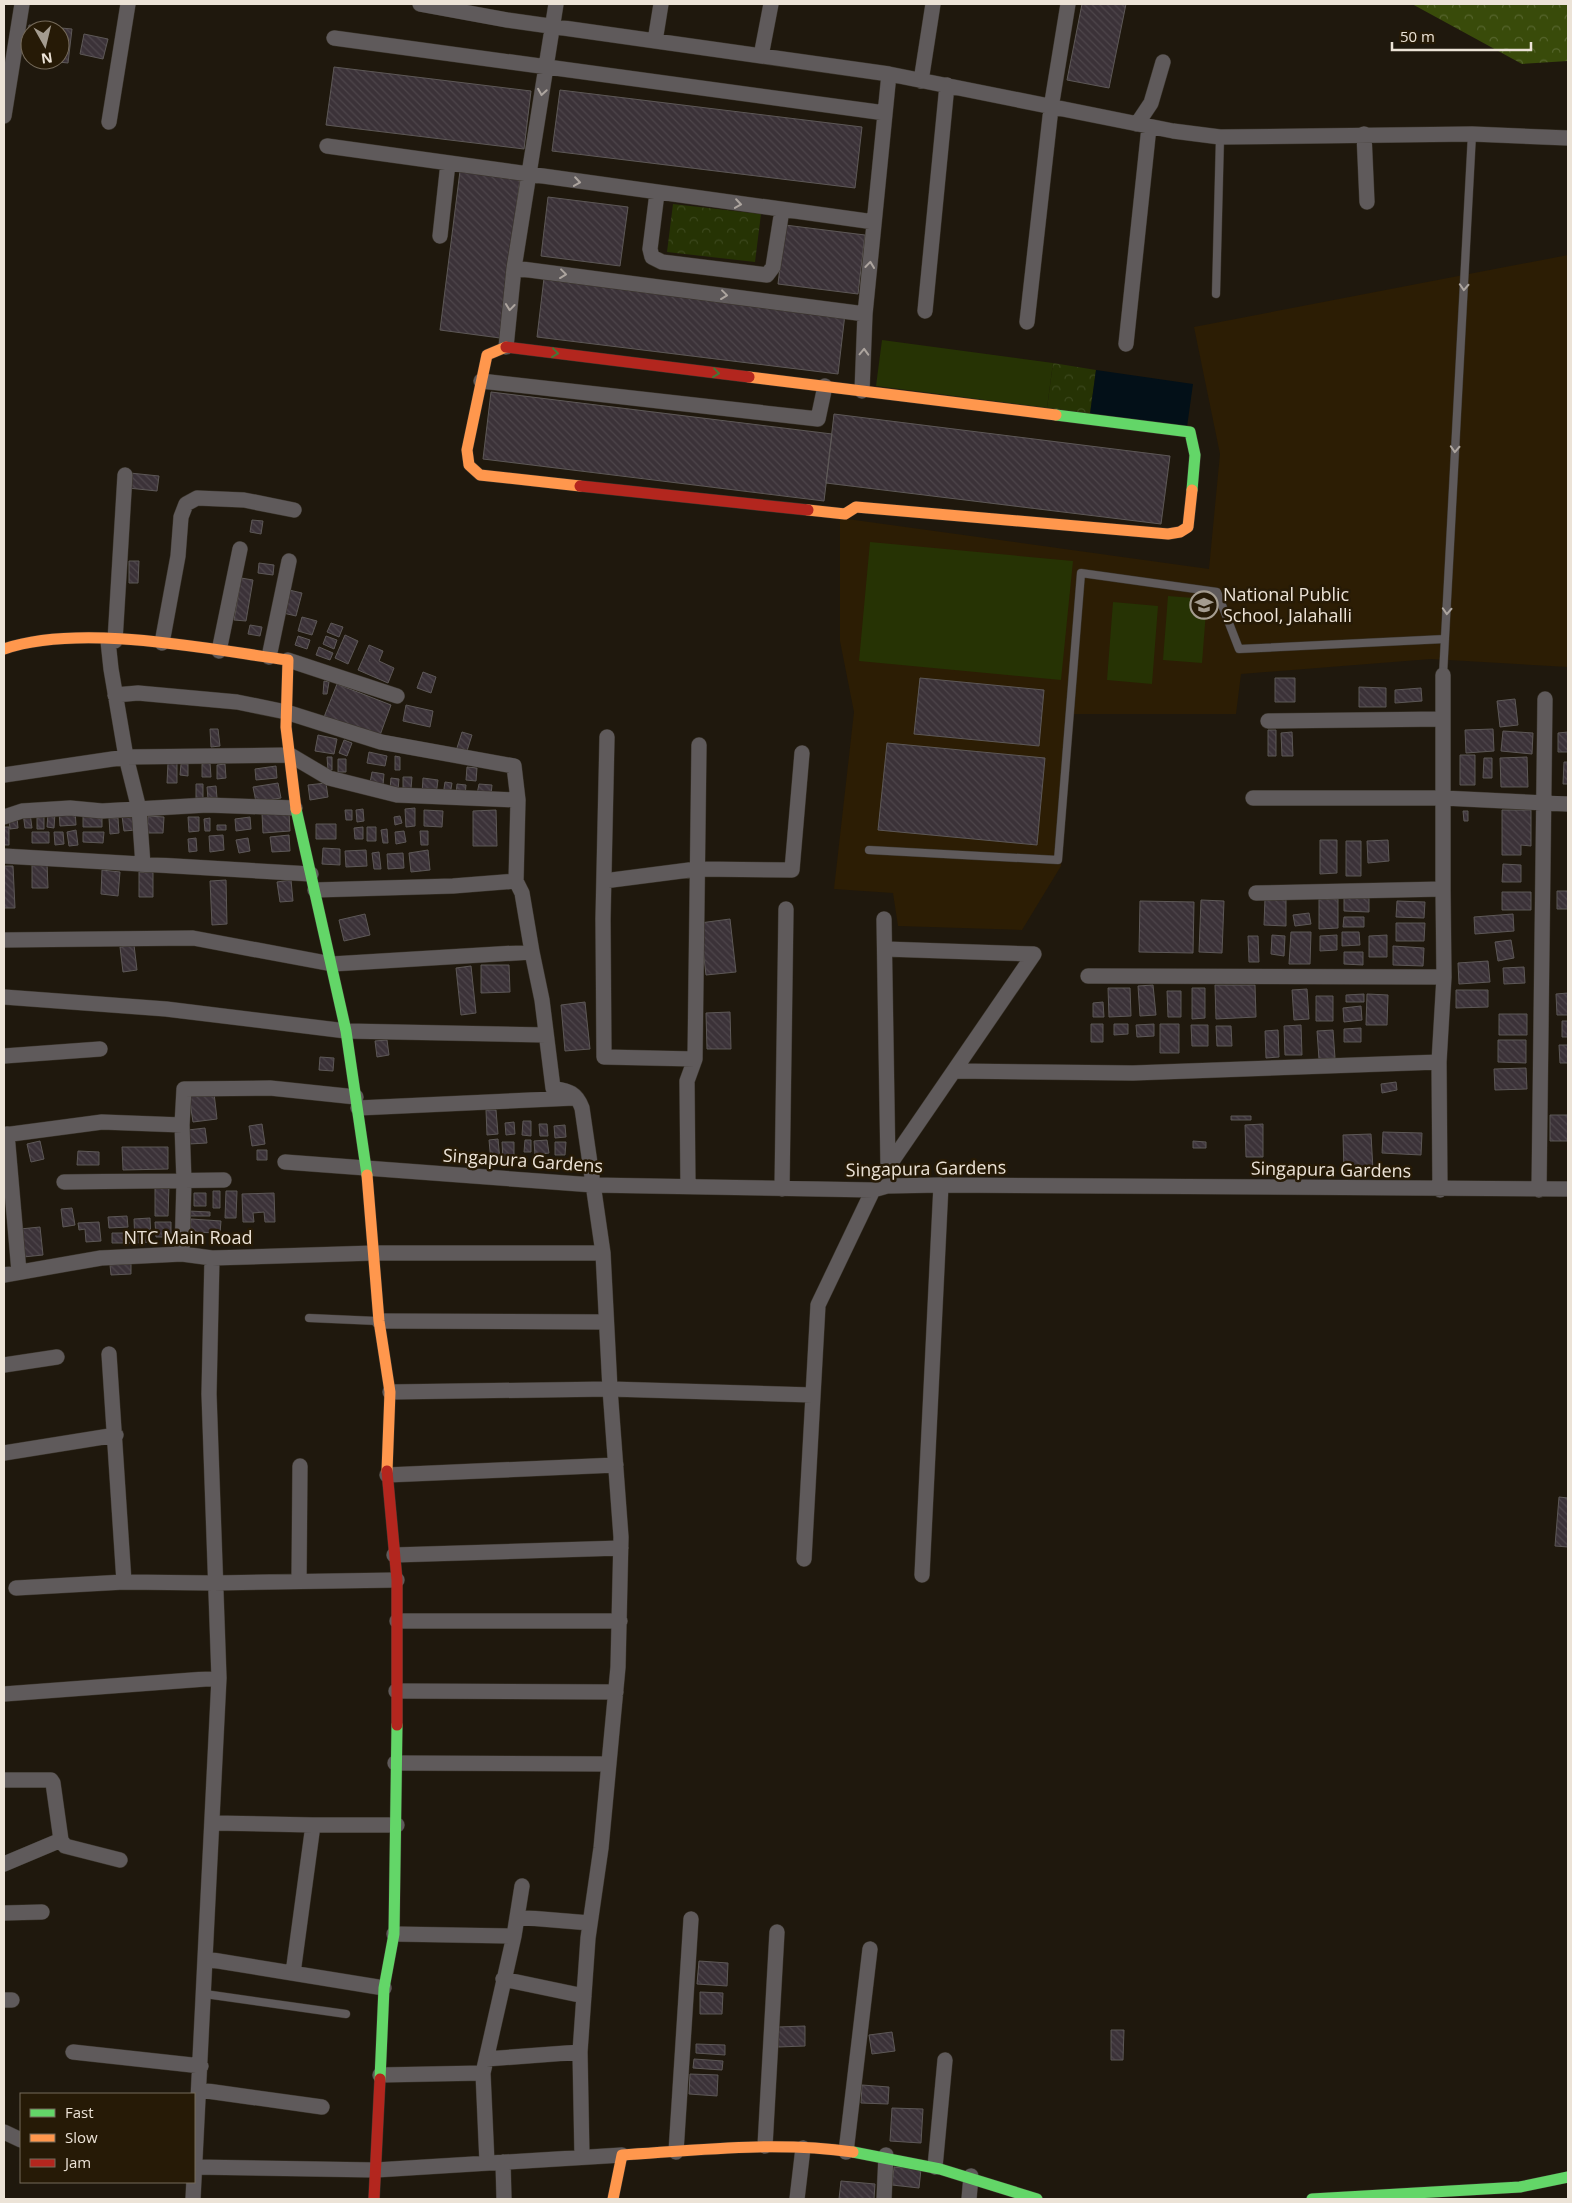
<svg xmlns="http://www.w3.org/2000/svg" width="1572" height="2203" viewBox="0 0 1572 2203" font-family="'Open Sans',sans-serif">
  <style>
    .built { fill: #2c1d04 }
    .forest { fill: url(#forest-crowns) }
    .park { fill: url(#park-crowns) }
    .pitch { fill: #263304 }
    .water { fill: #031018 }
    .building { fill: url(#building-back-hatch); stroke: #5d5857 }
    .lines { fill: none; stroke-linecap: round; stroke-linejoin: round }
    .lane-casing { stroke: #3a342b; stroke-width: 9 }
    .street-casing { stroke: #3a342b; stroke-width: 16 }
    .fast-casing { stroke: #3a342b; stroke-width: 12 }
    .slow-casing { stroke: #3a342b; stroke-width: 12 }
    .jam-casing { stroke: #3a342b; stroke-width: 12 }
    .lane { stroke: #5f5a5b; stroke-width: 8 }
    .street { stroke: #5f5a5b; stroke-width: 15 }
    .fast { stroke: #63d668; stroke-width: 11 }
    .slow { stroke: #ff974d; stroke-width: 11 }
    .jam { stroke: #b3261e; stroke-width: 11 }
    .oneway { stroke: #ada59f }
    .oneway2 { stroke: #447837 }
    .labels { text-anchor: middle; stroke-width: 5; stroke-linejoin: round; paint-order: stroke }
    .poi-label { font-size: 18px; fill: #ece3d7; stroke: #261a06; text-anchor: start }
    .street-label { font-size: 18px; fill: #ece3d7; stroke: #261a06 }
  </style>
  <defs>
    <pattern id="forest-crowns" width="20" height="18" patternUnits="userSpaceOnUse" patternTransform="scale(1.25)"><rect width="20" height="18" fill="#394b0a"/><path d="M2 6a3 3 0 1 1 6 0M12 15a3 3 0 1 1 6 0" fill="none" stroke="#56652d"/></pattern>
    <pattern id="park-crowns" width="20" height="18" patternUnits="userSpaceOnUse" patternTransform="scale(1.25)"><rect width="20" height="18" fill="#263304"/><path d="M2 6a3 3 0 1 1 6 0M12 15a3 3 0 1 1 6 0" fill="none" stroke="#3b471c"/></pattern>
    <pattern id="building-back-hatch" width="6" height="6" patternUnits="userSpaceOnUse" patternTransform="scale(1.25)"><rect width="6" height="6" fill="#3b3238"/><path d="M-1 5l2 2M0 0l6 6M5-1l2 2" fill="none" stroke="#4e464b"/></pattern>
  </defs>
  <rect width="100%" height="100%" fill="#1f180d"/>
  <!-- built -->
  <path class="built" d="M1568,255V667L1431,659L1241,674L1236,714H1071L1061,866L1022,930L898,926L893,893L834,889L854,712L840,641V518L1209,569L1220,454L1194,327Z"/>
  <!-- forest -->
  <path class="forest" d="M1412,4H1568V61L1522,64Z"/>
  <!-- park -->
  <path class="park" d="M673,204L761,214L755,262L667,252Z
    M1053,363L1096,370L1090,414L1047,408Z"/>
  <!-- pitch -->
  <path class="pitch" d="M882,340L1053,363L1047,408L876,386Z
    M870,542L1073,561L1061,680L859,661Z
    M1168,596L1207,599L1202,663L1163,660Z
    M1113,602L1158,606L1152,684L1107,680Z"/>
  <!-- water -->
  <path class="water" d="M1096,370L1193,384L1187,427L1090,414Z"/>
  <!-- building -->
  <path class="building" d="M1082,4H1126L1109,88L1067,80Z
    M29,25L72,29L68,63L40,60H60V30H30V59L26,58Z
    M84,34L108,39L103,59L80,54Z
    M334,67L531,91L524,149L326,125Z
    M560,90L862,127L855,188L552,151Z
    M460,171L520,179L500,338L440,330Z
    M548,197L628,207L620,266L541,256Z
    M785,225L865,235L858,294L778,284Z
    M544,278L845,314L838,374L537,337Z
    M491,392L832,434L824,501L483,459Z
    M834,414L1170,456L1161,524L826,483Z
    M130,473L159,476L157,491L128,488Z
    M252,520L263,521L261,534L250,532Z
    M129,561H139L138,583H129Z
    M259,563L274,565L273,575L258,573Z
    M241,578L253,580L246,621L234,620Z
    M289,590L302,593L296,616L283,613Z
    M302,617L317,621L312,635L298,631Z
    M331,623L343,627L339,637L327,632Z
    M250,625L262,627L260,636L248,634Z
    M345,635L358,641L348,664L335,658Z
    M298,636L310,640L307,649L295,645Z
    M326,636L337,640L334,649L323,644Z
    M369,645L383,651L379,661L394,668L388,683L358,670Z
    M319,647L333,653L330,660L316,655Z
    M423,672L436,677L431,693L417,688Z
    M920,678L1044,690L1039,746L914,734Z
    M1275,678H1295V702H1275Z
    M324,681L329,682L327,694H323Z
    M337,684L391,705L379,738L324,717Z
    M1359,687L1386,688V707H1359Z
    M1421,688L1422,701L1395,703V690Z
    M1515,699L1518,725L1500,727L1497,701Z
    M406,705L433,711L430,727L403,721Z
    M210,729H218L220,746L211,747Z
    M1493,729L1494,751L1466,753L1465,730Z
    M1268,730H1276V756H1268Z
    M1503,731L1533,733L1532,754L1501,751Z
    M462,732L472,735L466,754L456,751Z
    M1292,732L1293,756H1282L1281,733Z
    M1568,732V752H1558V733Z
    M318,735L337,739L334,754L315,751Z
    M344,740L352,743L347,756L339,753Z
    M887,743L1045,758L1037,845L878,830Z
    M369,752L387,756L385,766L367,763Z
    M1460,755H1475V785H1460Z
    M395,756L400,757V770H395Z
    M327,757H332V770H328Z
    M1527,757L1528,787H1501L1500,758Z
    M1484,758H1492V778H1483Z
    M338,759H346V772H338Z
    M1564,762H1568V784H1563Z
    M168,763H177V783H167Z
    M210,763L211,777H202V764Z
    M181,764H188V776L180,775Z
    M225,764L226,778L217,779V765Z
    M276,766L277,778L256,780L255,769Z
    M467,767L477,768L476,781L466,780Z
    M372,772L384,774L383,785L370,783Z
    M403,777H412L411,789H403Z
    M391,778L399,779L398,790L390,789Z
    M423,778L438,780L436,795L422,794Z
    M445,782L452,783L450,795H443Z
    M278,783L281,798L256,802L253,787Z
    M326,783L328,797L310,800L308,785Z
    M196,784H203V799L196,800Z
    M457,784L466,785L465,796L456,795Z
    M479,784L492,785L491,795L477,794Z
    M216,786L217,798L208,799L207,787Z
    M415,808V826L406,827L405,809Z
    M363,809L364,821L357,822L356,810Z
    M75,810L76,825L60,826L59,811Z
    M345,810H352V820H346Z
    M424,810L443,811L442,827L424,826Z
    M496,810L497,846H473V811Z
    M1502,810H1531V846L1521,845V855H1502Z
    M1463,811H1468V821H1464Z
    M37,812H44V829H37Z
    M23,813H30L32,828H25Z
    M48,813H55L54,828L47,827Z
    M289,813L290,831L263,833L262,814Z
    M134,814L136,830L124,831L122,816Z
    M83,815H102V827H83Z
    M148,816L164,817L163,833H147Z
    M400,816L402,823L395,825L394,817Z
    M9,817H17L18,828L10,829Z
    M188,817H199V831L189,832Z
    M250,817L251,829L236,831L235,819Z
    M109,818H118L119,833L110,834Z
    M210,818V831H205L204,819Z
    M316,824H336V839H316Z
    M217,825H226V830H217Z
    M4,827H9V845H4Z
    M363,827V839H355L354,828Z
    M367,827H376V841H367Z
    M387,829L388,843H383L381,830Z
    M76,830L78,845L69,846L67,832Z
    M404,831L406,842L396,844L395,832Z
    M420,831H428V845H421Z
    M32,832H49V843H32Z
    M54,832H63L64,844L55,845Z
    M83,832H104L103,843L83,842Z
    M223,835L224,850L210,852L209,836Z
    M289,835L290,851L272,852L270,837Z
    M196,838L197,851L189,852L188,839Z
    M248,838L250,851L239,853L236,840Z
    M1320,840H1337V873L1320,874Z
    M1388,840L1389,861L1368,863L1367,841Z
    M1346,841H1361V876H1346Z
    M323,848L340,849V865L322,864Z
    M366,850L367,866L346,867L345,851Z
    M428,850L430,870L411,872L409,853Z
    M379,852L381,869H374L372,853Z
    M403,853L404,868L388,869L387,854Z
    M47,863L48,888H32V864Z
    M1503,864L1521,865V882H1502Z
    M4,866H13L15,908H4Z
    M102,870L120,872L118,896L101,894Z
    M139,872H153V897H139Z
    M226,880L227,924L212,925L210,881Z
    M291,880L293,901L280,902L277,882Z
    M1557,891H1568V909H1557Z
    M1502,892H1531V910H1502Z
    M1344,897L1369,898V912L1344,911Z
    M1265,899H1286V926L1264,925Z
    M1319,899H1338V928L1319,929Z
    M1201,900L1224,901L1222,953L1199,952Z
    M1140,901L1194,902L1193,953L1139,952Z
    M1397,901L1425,902L1424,918L1396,917Z
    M1309,913L1311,924L1295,926L1293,915Z
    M365,914L370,935L344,941L339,920Z
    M1513,914L1514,931L1475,934L1474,917Z
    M1344,917H1364V927H1343Z
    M730,919L736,972L706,975L700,923Z
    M1396,923H1425L1424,941H1396Z
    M1291,932H1311L1310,964H1289Z
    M1342,932H1359L1360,945L1342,946Z
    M1272,935L1285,936L1284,956L1271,954Z
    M1337,935V950L1320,951V936Z
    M1387,935V957H1369V936Z
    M1248,936H1258L1259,962H1249Z
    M1511,940L1514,958L1498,961L1495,942Z
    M134,945L137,970L123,972L120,947Z
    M1393,946L1424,948L1423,966L1393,965Z
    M1344,952H1363V965L1344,964Z
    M1488,961L1490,982L1459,984L1458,963Z
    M481,965H509L510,992L481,993Z
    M471,966L476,1013L461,1015L456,968Z
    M1524,967L1525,983L1504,984L1503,968Z
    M1153,985L1156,1015L1140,1016L1138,986Z
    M1215,985H1255L1256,1017L1216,1019Z
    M1108,988H1130L1131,1016L1109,1017Z
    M1192,988H1205V1018L1192,1019Z
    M1307,989L1309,1019L1294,1020L1292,990Z
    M1456,990H1488V1007L1456,1008Z
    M1167,991H1181V1017H1168Z
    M1568,993V1015H1557L1556,994Z
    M1364,994V1002H1346V995Z
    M1367,994L1388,995L1387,1025H1366Z
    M1316,996H1333V1021H1316Z
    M585,1002L590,1049L565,1051L561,1005Z
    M1103,1002L1104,1017H1093V1003Z
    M1361,1006L1362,1020L1344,1022L1343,1008Z
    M730,1012L731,1049H707L706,1013Z
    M1499,1014H1527V1035H1499Z
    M1562,1021H1568V1037H1562Z
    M1091,1024H1103V1042H1091Z
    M1114,1024H1128V1034L1114,1035Z
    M1154,1024V1036L1137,1037L1136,1025Z
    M1160,1024H1179V1053H1160Z
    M1191,1025H1208V1046H1192Z
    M1301,1025L1302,1055H1285L1284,1026Z
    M1216,1026H1231L1232,1046H1217Z
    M1361,1028V1042H1344V1029Z
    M1278,1030L1279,1057L1266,1058L1265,1031Z
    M1333,1030L1335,1058L1319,1059L1317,1031Z
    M387,1040L389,1055L377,1057L375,1041Z
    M1498,1040H1526V1063L1498,1062Z
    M1559,1045H1568V1063H1560Z
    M320,1057L334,1058L333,1071L319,1070Z
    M1526,1068L1527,1089L1495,1090L1494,1069Z
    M1396,1082L1397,1090L1382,1093L1381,1084Z
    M214,1093L217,1119L193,1122L189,1096Z
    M486,1110H496L498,1134L487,1135Z
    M1550,1115H1568V1141H1550Z
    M1231,1116H1251V1120H1231Z
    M523,1121H531V1136L522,1135Z
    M514,1122L515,1134L506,1135L505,1123Z
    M262,1124L265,1144L252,1146L249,1126Z
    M539,1124H547L548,1136H540Z
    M1263,1124V1157H1246L1245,1125Z
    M565,1125L566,1137L555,1138L554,1126Z
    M205,1128L207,1143L189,1144L188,1130Z
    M1383,1132L1422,1133L1421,1155L1382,1153Z
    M1371,1134L1373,1170L1344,1171L1343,1135Z
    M498,1139L500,1161L491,1162L489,1140Z
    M525,1140H531V1152H524Z
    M547,1140L549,1153L535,1155L534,1141Z
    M40,1141L44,1159L31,1162L27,1144Z
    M1193,1141L1206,1142V1148H1193Z
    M502,1142H514V1160H503Z
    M555,1142H566L565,1155H555Z
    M122,1147H168V1169L123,1170Z
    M257,1150H267V1160H257Z
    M78,1151L99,1152V1165H77Z
    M155,1185H169L168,1216H155Z
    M213,1191H220V1208H213Z
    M226,1191H237L236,1218H225Z
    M194,1193H206V1206H194Z
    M274,1193L275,1222H265L264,1212L253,1213L254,1222H243L242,1194Z
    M72,1208L75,1225L63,1227L61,1209Z
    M188,1211L210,1212V1216H189Z
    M127,1216L128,1227L109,1228L108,1217Z
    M150,1218L151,1242L135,1243L134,1219Z
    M191,1219L221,1221L220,1233L190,1232Z
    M99,1222L101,1241L86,1242L85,1229L79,1230L78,1223Z
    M155,1222H171V1237H156Z
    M40,1227L43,1255L23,1257L20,1229Z
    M112,1233H130V1243H112Z
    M131,1264V1274L111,1275L110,1265Z
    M1559,1497L1568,1498V1547L1555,1546Z
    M699,1961L728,1963L727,1986L697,1984Z
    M700,1992L723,1993L722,2014H700Z
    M805,2026V2046L778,2047V2027Z
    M1111,2030H1124L1123,2060H1111Z
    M892,2032L895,2051L872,2054L869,2035Z
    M696,2044L725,2045V2055L696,2053Z
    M694,2059L723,2061L722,2070L693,2068Z
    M690,2074L718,2075L717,2096L689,2094Z
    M862,2085L889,2087L888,2104L861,2103Z
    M892,2108L923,2109L921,2143L890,2141Z
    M894,2167L921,2169L919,2188L892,2185Z
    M841,2181L875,2184L874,2199H839Z"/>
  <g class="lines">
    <!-- lane casing -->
    <g class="lane-casing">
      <path id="lane" d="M1216,294L1220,137
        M1443,675L1472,134
        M869,850L1058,860L1081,573L1217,592L1239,649L1445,639
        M309,1318L377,1321
        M205,1994L346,2014"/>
    </g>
    <!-- street casing -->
    <g class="street-casing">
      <path id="street" d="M420,4L507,20L889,74L1173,131L1220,137L1472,134L1568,138
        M334,38L885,113
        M655,41L661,4
        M761,56L771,4
        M921,81L933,4
        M4,116L22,4
        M109,122L128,4
        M1137,124L1151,103L1163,62
        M1364,134L1367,202
        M327,146L874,222
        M657,193L650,249L652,257L662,262L767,275L773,267L782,210
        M440,236L448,163
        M514,268L865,314
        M925,311L947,85
        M1027,322L1051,108L1068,4
        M1126,344L1149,127
        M506,347L514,268L556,4
        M481,381L818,419L825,386
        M862,391L865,314L889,74
        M108,641L111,669L126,757L139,809L143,865
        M115,641L125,475
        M162,643L178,556L181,517L186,504L197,498L244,500L294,510
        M219,651L240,549
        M269,657L289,561
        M288,660L397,696
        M1443,675V719
        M115,695L138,693L237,702L286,712L381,742L514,766L518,800L516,881L522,893L532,952
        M1268,721L1443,719V798L1568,804
        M607,737L603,919L604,1057L695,1059
        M4,775L126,757L290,755L329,778L397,795L518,800
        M1253,798H1443V889
        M4,817L22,811L70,808L102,811L207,805L295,808
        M4,856L311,874
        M604,881L697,869L792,870L802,753
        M315,890L453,886L516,881
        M1256,893L1443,889L1444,977
        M884,919L888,1167
        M4,940L193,938L332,964L532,952L542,1000L553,1088C568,1091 576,1092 582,1108L603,1253L610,1389L621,1537L618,1667L601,1848L588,1938L580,2052L582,2157
        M885,949L1034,954L888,1167
        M1088,976L1444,977L1439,1062
        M4,997L166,1009L346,1031L546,1035
        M4,1056L100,1049
        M954,1071L1133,1073L1439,1062L1440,1190
        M358,1108L574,1098
        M7,1134L19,1272
        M4,1135L102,1122L182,1125
        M285,1162L593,1185L873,1190L887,1186L941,1185L1568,1189
        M64,1182L224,1180
        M688,1187L687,1081L695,1059L699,745
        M782,1189L786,909
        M1539,1190L1545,699
        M182,1254L184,1181L182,1125L184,1089L270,1088L356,1097
        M4,1275L101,1258L182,1254L212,1258L374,1253H603
        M379,1321L606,1322
        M4,1365L57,1357
        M390,1392L610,1389L812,1395
        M4,1453L116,1435
        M387,1475L616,1465
        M394,1555L621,1548
        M804,1559L818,1305L873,1190
        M922,1575L941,1185
        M299,1580L300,1466
        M124,1582L214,1583L397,1580
        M16,1588L124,1582L109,1354
        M397,1621H620
        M396,1691L616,1692
        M4,1694L219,1678
        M395,1763L608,1764
        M4,1780H51L53,1783L61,1840L65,1846L120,1860
        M213,1823L313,1825L293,1973
        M313,1825H397
        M4,1864L61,1840
        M4,1913L42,1912
        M517,1917L590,1923
        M394,1934L514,1936
        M206,1959L384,1988
        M503,1979L584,1996
        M4,2000H12
        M73,2052L201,2066
        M486,2059L580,2052
        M380,2075L483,2073
        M200,2090L322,2107
        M4,2132L21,2140
        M765,2146L777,1932
        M676,2152L691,1919
        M846,2152L870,1949
        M503,2162L504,2199
        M487,2163L483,2073L514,1936L522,1886
        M194,2167L376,2170L622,2155
        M935,2167L945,2060
        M193,2199L219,1678L209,1394L212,1258
        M797,2199L803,2148
        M884,2199L886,2155
        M969,2199L971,2176"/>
    </g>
    <!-- fast casing -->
    <g class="fast-casing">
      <path id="fast" d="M1056,415L1190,432L1195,455L1192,490
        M296,809L346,1031L367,1175
        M380,2079L384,1988L394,1934L397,1725
        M853,2152L940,2169L1037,2199
        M1312,2199L1520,2187L1568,2177"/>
    </g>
    <!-- slow casing -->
    <g class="slow-casing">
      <path id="slow" d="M506,347L487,355L467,450L469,465L480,475L580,486
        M749,377L1056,415
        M808,510L845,514L856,507L1168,534L1180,532L1188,527L1192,490
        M4,649C82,623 206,649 288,660L286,727L296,809
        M367,1175L379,1321L390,1392L387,1471
        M613,2199L622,2155C699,2150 776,2141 853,2152"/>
    </g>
    <!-- jam casing -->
    <g class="jam-casing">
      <path id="jam" d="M506,347L749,377
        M580,486L808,510
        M387,1471L397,1580V1725
        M374,2199L380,2079"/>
    </g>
    <!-- lane -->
    <use href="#lane" class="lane"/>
    <!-- street -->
    <use href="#street" class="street"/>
    <!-- fast -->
    <use href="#fast" class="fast"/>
    <!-- slow -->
    <use href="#slow" class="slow"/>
    <!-- jam -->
    <use href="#jam" class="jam"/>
  </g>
  <!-- one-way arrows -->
  <defs><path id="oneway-chevron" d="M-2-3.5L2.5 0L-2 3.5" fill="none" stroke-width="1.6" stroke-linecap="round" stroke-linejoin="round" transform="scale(1.25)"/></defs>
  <g class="oneway">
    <use href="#oneway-chevron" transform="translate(542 92) rotate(99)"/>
    <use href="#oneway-chevron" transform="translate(577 182) rotate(8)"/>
    <use href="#oneway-chevron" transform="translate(738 204) rotate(8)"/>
    <use href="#oneway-chevron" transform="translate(870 265) rotate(-84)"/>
    <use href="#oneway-chevron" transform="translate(563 274) rotate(7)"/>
    <use href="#oneway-chevron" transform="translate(1464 287) rotate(93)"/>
    <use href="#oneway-chevron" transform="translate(724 295) rotate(7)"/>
    <use href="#oneway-chevron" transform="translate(510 307) rotate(96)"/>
    <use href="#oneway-chevron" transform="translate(864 352) rotate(-88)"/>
    <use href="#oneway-chevron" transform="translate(1455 449) rotate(93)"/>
    <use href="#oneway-chevron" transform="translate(1447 611) rotate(93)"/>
  </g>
  <g class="oneway2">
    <use href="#oneway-chevron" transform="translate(555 353) rotate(7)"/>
    <use href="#oneway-chevron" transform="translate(716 373) rotate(7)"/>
  </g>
  <!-- icons -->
  <defs>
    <g id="school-ring" transform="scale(1.4375)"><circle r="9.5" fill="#261a06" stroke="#a49c90" stroke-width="1.5"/><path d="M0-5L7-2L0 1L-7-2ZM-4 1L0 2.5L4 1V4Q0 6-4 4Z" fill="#a49c90"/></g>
  </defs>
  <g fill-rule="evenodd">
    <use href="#school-ring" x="1204" y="605"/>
  </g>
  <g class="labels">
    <!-- poi labels -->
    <g class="poi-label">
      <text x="1223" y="601">National Public<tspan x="1223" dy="21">School, Jalahalli</tspan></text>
    </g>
    <!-- street labels -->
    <g class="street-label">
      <text transform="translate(523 1161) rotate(4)" y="6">Singapura Gardens</text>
      <text transform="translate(926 1169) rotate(-1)" y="6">Singapura Gardens</text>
      <text transform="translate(1331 1170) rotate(1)" y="6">Singapura Gardens</text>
      <text x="188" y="1244">NTC Main Road</text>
    </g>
  </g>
  <!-- border -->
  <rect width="1572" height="2203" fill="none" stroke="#ece3d7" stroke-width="10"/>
  <!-- legend -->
  <rect x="20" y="2093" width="175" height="90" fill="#261a06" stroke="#756a5a"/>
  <rect x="30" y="2109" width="25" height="8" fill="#63d668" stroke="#756a5a"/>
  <text x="65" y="2118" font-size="15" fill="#ece3d7">Fast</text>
  <rect x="30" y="2134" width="25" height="8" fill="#ff974d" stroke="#756a5a"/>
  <text x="65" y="2143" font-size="15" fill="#ece3d7">Slow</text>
  <rect x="30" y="2159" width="25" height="8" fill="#b3261e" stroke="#756a5a"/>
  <text x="65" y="2168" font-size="15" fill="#ece3d7">Jam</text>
  <!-- north arrow -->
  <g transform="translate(45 45) rotate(172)"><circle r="24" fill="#261a06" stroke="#756a5a"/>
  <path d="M0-4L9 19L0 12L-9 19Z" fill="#a49c90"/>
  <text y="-8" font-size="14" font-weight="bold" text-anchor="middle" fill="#ece3d7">N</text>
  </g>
  <!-- scale -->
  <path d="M1392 42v8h139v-8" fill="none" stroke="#ece3d7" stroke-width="2.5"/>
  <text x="1400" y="42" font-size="15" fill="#ece3d7" stroke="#261a06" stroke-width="4" paint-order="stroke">50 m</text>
</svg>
